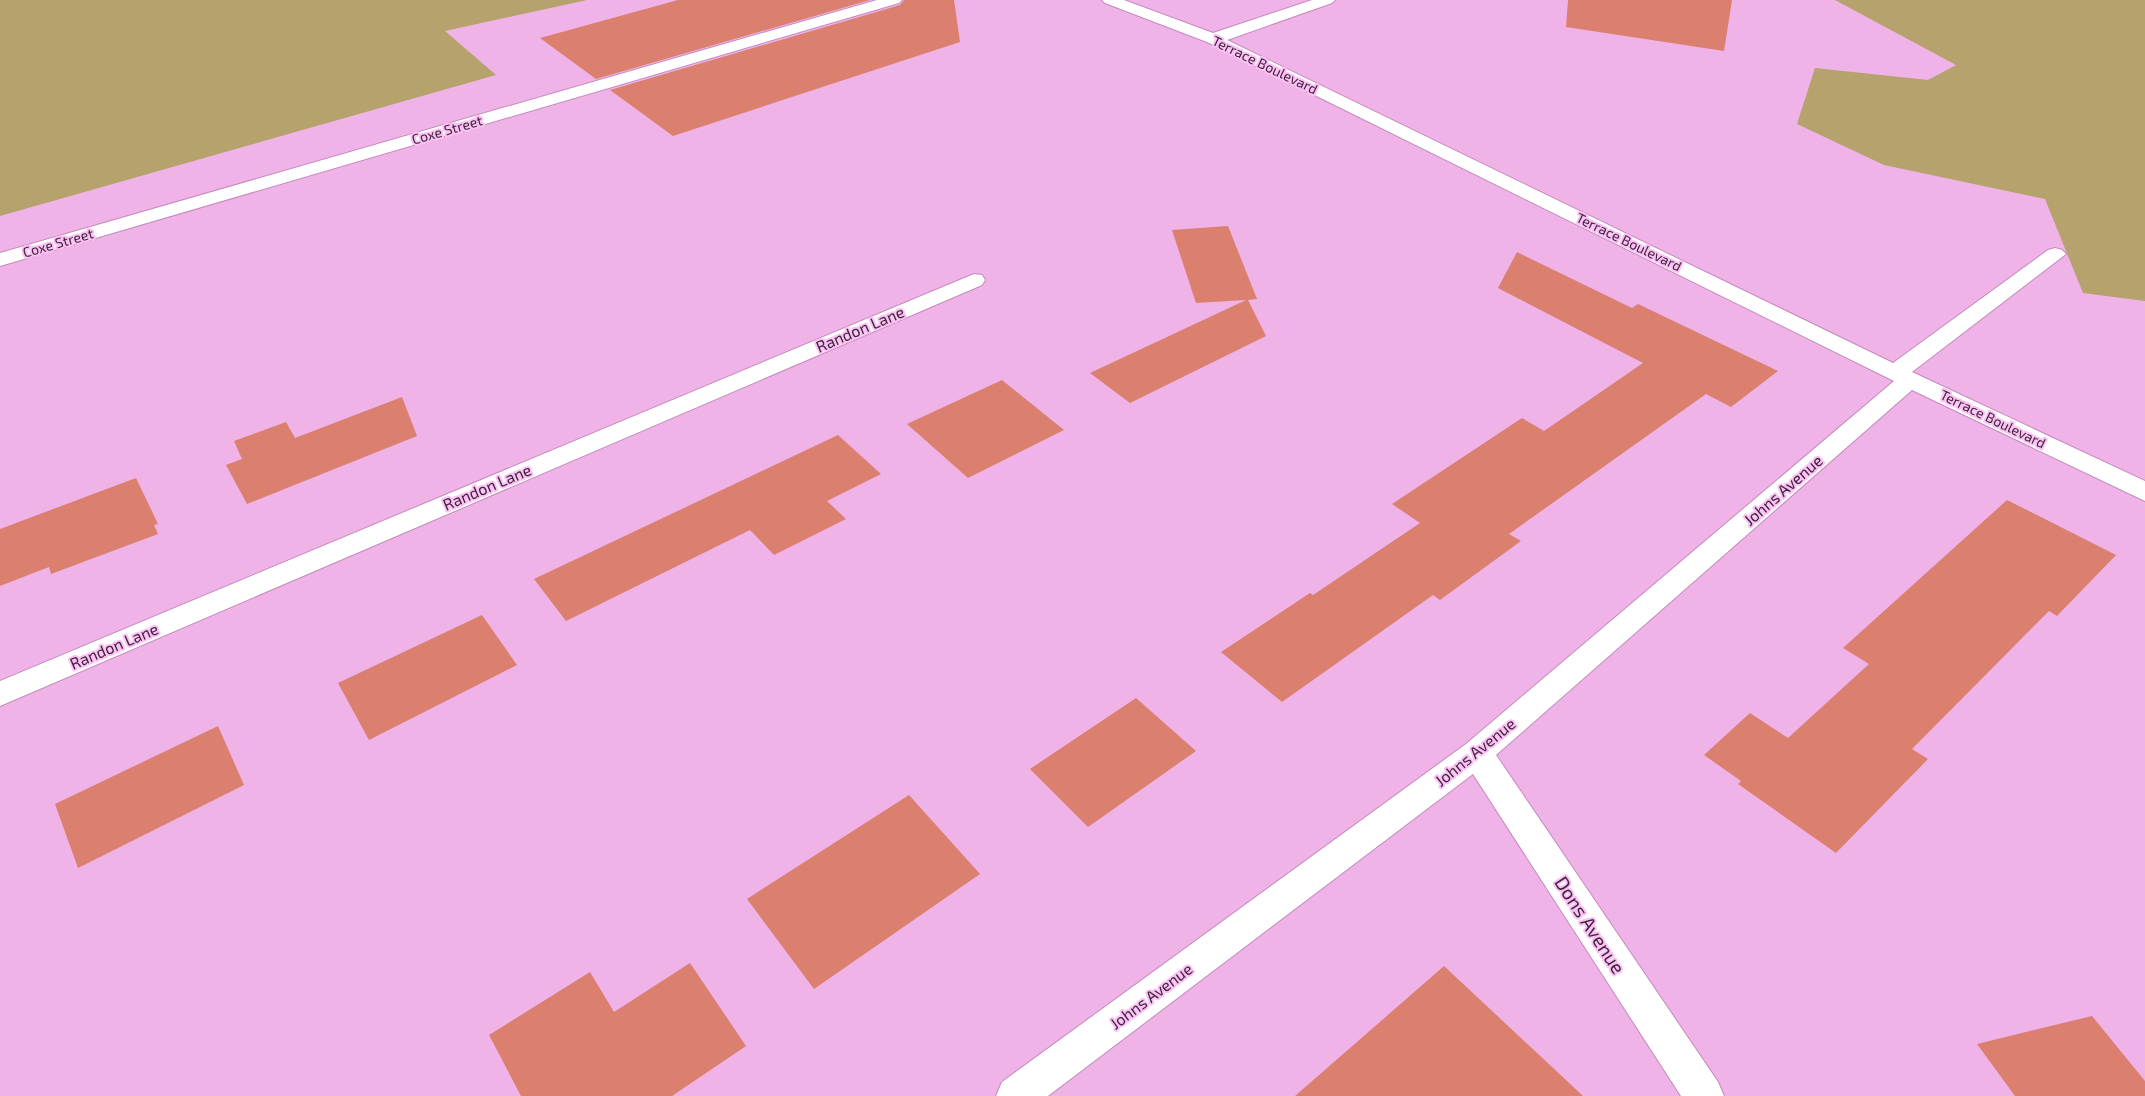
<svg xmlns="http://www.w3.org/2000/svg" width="2145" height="1096" viewBox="0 0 2145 1096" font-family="'Exo 2',sans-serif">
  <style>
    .green { fill: #b5a26c }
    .building { fill: #db7f6f }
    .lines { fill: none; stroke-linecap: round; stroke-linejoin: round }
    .street-casing { stroke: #c48abd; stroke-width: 2 }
    .street { fill: #fff; fill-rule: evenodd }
    .labels { text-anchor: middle; stroke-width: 4; stroke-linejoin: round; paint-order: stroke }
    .far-street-label { font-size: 14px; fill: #3c2539; stroke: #fcc0f5 }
    .street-label { font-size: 16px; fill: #3c2539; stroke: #fcc0f5 }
    .near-street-label { font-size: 19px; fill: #3c2539; stroke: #fcc0f5 }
  </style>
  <rect width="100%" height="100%" fill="#efb3e7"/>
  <!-- green -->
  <path class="green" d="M0,0H587L445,31L496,75L0,216Z
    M1835,0H2145V301L2083,293L2045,199L1884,165L1797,124L1815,68L1928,80L1956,65Z"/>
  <!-- building -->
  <path class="building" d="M678,0H870L596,79L540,38Z
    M904,0H954L960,42L673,136L610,90L900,5Z
    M1568,0H1732L1724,51L1566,27Z
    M1228,226L1257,299L1248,300L1266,336L1130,403L1090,373L1246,300L1196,303L1172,230Z
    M1517,252L1632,308L1638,304L1778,371L1731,407L1706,394L1509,534L1521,541L1440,600L1433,595L1282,702L1221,652L1310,593L1313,595L1420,523L1392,504L1522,418L1544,431L1643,363L1498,288Z
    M1002,380L1064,430L968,478L907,424Z
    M402,397L417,436L247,504L226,465L242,459L234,441L286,422L295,438Z
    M838,435L881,474L827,501L846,519L774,555L750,530L566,621L534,579Z
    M136,478L158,524L154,525L158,534L51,574L49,567L0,586V529Z
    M2007,500L2116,555L2057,616L2049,611L1912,749L1928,759L1836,853L1738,784L1741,781L1704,755L1750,713L1788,738L1869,664L1843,648Z
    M482,615L517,665L369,740L338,683Z
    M1136,698L1196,751L1088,827L1030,769Z
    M218,726L244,785L78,868L55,804Z
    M909,795L980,874L814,989L747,899Z
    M690,963L746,1046L672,1096H521L489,1035L590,972L614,1012Z
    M1444,966L1583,1096H1295Z
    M2092,1016L2145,1081V1096H2015L1977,1044Z"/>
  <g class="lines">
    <!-- street casing -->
    <g class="street-casing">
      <path id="street" d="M877,0H902L899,3L0,266V253Z
        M1102,0H1124L1213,33L1312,0H1335L1332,3L1227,40L1893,363L2048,250L2055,248L2062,250L2066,254L1912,372L2145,481V501L1912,390L1496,755L1718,1082L1724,1096H1681L1473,774L1048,1096H996L1002,1082L1466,744L1894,381L1207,42L1105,3Z
        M974,274L982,275L985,280L982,285L0,706V681Z"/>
    </g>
    <!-- street -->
    <use href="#street" class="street"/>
  </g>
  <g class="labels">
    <!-- far-street labels -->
    <g class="far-street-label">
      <text transform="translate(1265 65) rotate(26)" y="5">Terrace Boulevard</text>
      <text transform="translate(447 130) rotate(-16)" y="5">Coxe Street</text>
      <text transform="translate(1629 242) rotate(26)" y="5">Terrace Boulevard</text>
      <text transform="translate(58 243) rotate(-16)" y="5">Coxe Street</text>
      <text transform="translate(1993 419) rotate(26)" y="5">Terrace Boulevard</text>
    </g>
    <!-- street labels -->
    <g class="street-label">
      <text transform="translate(860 329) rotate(-23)" y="6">Randon Lane</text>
      <text transform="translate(487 487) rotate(-23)" y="6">Randon Lane</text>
      <text transform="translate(1783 490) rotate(-41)" y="6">Johns Avenue</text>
      <text transform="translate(114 646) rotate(-23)" y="6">Randon Lane</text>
      <text transform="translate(1475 752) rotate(-39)" y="6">Johns Avenue</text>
      <text transform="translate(1151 996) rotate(-37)" y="6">Johns Avenue</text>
    </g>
    <!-- near-street labels -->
    <g class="near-street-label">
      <text transform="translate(1590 925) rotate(57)" y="7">Dons Avenue</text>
    </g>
  </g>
</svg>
